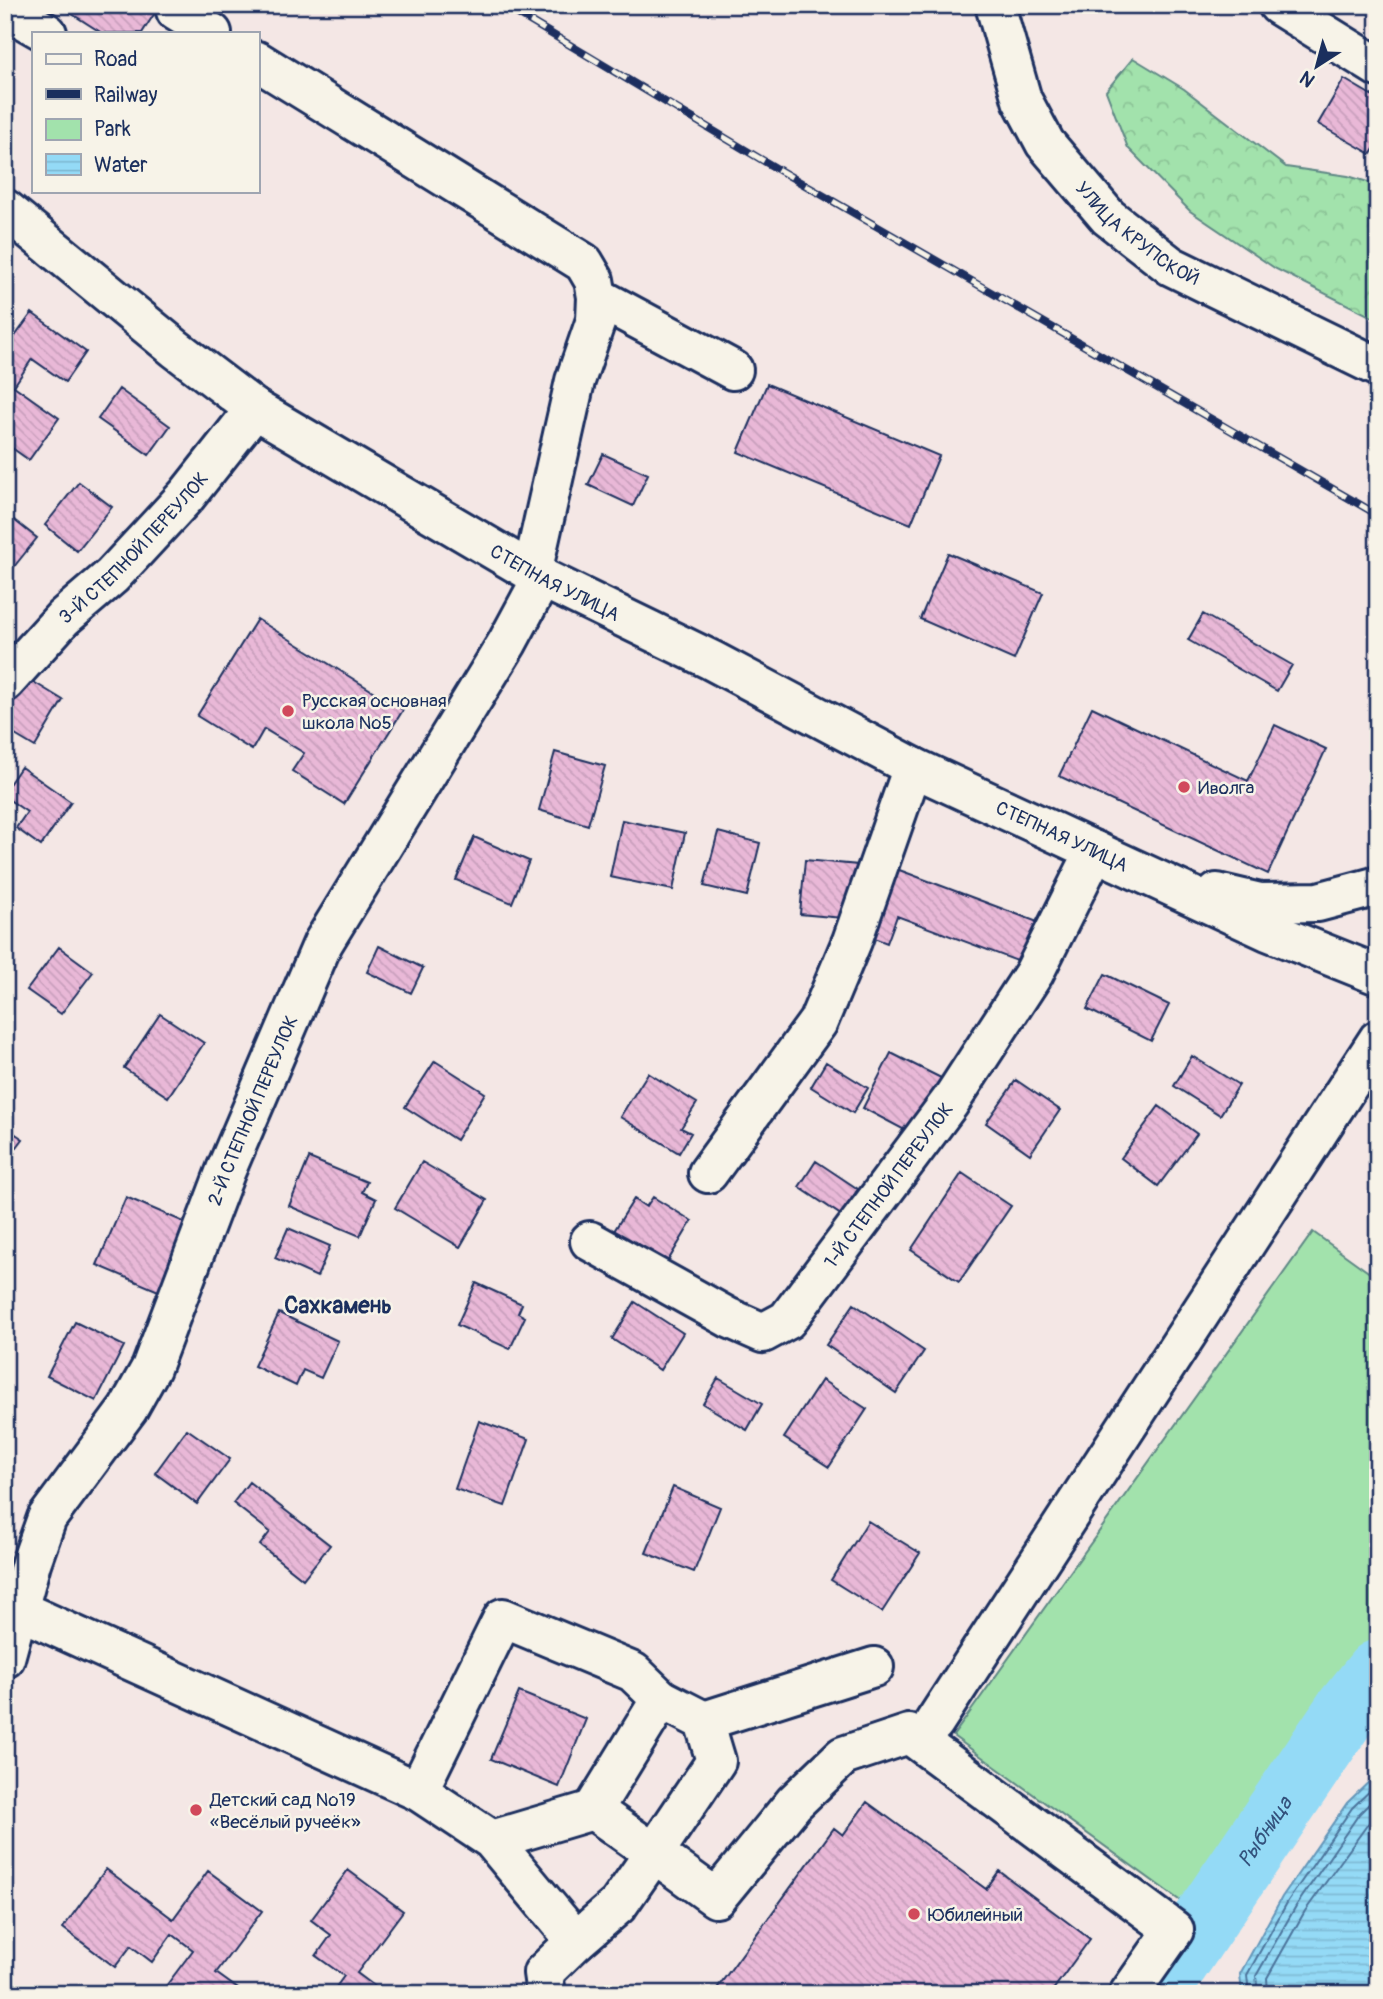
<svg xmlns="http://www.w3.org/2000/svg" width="1383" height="1999" viewBox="0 0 1383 1999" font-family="Pangolin,sans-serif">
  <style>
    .forest { fill: url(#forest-crowns); stroke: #5e8885; stroke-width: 2 }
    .green { fill: #a2e2ac; stroke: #5e8885; stroke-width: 2 }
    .water { fill: url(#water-rules); stroke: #6496b9; stroke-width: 2 }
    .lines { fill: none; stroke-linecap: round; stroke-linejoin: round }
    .shore { stroke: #4b739b; stroke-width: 2 }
    .river { stroke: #94daf6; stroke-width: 65 }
    .building { fill: url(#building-back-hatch); stroke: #1b2f5e; stroke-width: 2 }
    .minor-casing { stroke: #1b2f5e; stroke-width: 44 }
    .major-casing { stroke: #1b2f5e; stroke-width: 44 }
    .minor { stroke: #f7f3e8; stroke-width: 38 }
    .major { stroke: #f7f3e8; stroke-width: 38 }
    .rail-casing { stroke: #1b2f5e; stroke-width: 8 }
    .rail { stroke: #f7f3e8; stroke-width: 5; stroke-dasharray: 16; stroke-linecap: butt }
    .poi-dot { fill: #d1495b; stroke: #f7f3e8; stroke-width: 2.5 }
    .labels { text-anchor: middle; stroke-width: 5; stroke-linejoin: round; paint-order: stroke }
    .street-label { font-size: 19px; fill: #1b2f5e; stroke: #f7f3e8 }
    .poi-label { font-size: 19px; fill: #1b2f5e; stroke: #f7f3e8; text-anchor: start }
    .water-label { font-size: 21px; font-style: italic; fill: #33517c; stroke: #f7f3e8 }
    .quarter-label { font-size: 23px; font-weight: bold; fill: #1b2f5e; stroke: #f7f3e8 }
  </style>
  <defs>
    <pattern id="forest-crowns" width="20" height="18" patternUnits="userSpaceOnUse" patternTransform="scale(1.75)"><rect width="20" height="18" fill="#a2e2ac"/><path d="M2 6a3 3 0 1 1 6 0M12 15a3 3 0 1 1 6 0" fill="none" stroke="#8bc296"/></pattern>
    <pattern id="water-rules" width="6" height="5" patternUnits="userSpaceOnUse" patternTransform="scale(1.75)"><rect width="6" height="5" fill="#94daf6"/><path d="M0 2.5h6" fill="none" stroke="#7fbbd5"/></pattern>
    <pattern id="building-back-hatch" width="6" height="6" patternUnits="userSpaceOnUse" patternTransform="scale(1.75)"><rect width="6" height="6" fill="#e9b8d7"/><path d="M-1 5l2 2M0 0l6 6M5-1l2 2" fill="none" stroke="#c79ebb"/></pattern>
  </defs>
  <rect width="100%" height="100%" fill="#f4e7e5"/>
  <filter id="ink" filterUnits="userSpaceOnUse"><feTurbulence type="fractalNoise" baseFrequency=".0143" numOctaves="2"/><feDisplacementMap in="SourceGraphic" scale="14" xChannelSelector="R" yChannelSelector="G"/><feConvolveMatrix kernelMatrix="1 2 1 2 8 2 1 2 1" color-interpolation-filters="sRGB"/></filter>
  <g filter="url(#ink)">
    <!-- forest -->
    <path class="forest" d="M1133,58L1184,89L1286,167L1348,176L1378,185V320L1276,269L1190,211L1128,148L1106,91Z"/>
    <!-- green -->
    <path class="green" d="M1313,1232L1378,1279V1640L1186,1905L953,1736Z"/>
    <!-- water -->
    <path class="water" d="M1378,1773V1986L1366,1994H1242L1240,1974L1282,1897L1347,1803Z"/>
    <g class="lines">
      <!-- shore -->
      <path class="shore" d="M1249,1994L1247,1975L1288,1901L1352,1808L1378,1783
        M1258,1994L1256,1976L1296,1906L1359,1814L1378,1795
        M1268,1994L1267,1978L1305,1911L1378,1810"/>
      <!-- river -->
      <path class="river" id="s1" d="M1155,1994L1345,1713L1378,1672"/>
    </g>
    <!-- building -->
    <path class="building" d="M58,5H160L142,33H102Z
      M1344,79L1378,99V142L1371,154L1318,124Z
      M32,313L86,352L65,382L32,359L14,386L59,418L29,460L5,443V350Z
      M767,384L939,456L911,524L738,452Z
      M119,389L170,426L149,455L98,419Z
      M603,454L648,474L633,506L588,485Z
      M79,482L112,507L77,551L45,525Z
      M5,513L37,538L5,578Z
      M948,553L1043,593L1014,660L920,619Z
      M1203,614L1292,665L1277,691L1188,640Z
      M257,619L403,710L344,804L292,771L304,753L264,729L252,750L197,716Z
      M27,678L63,700L35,747L5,729V713Z
      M1092,707L1248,781L1275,725L1326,749L1268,874L1059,776Z
      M555,752L605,766L588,825L539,810Z
      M21,767L71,802L41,846L16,828L27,812L5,797V790Z
      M622,820L685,833L673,890L610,877Z
      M718,832L760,843L747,896L704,886Z
      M474,837L529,861L512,903L456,880Z
      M805,860L858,865L853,919L800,914Z
      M886,865L1043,924L1028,965L897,916L887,943L861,933Z
      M379,946L423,968L411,993L367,972Z
      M59,947L93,972L61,1014L27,990Z
      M1105,974L1169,1005L1151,1041L1087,1009Z
      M160,1014L204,1043L168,1097L124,1068Z
      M891,1053L943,1079L914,1135L863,1108Z
      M1192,1056L1239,1085L1220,1115L1174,1086Z
      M435,1061L485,1093L456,1140L405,1107Z
      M826,1062L868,1088L853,1113L811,1087Z
      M648,1073L697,1103L681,1128L691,1133L679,1153L620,1117Z
      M1016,1080L1060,1110L1030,1154L986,1123Z
      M1159,1106L1197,1134L1158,1186L1121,1158Z
      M5,1127L23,1139L5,1163Z
      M309,1158L367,1182L362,1192L376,1199L360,1236L289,1206Z
      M816,1161L858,1189L841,1215L799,1187Z
      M422,1162L487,1200L460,1247L395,1208Z
      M962,1173L1011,1206L959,1282L911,1250Z
      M126,1197L191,1225L163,1293L97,1265Z
      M653,1197L692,1221L666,1264L614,1231L634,1199L646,1207Z
      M288,1228L330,1246L317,1277L275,1258Z
      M476,1283L522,1304L518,1313L525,1317L510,1349L457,1325Z
      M635,1302L683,1333L660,1370L612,1339Z
      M854,1304L924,1351L896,1393L826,1345Z
      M279,1313L338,1341L321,1378L303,1370L296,1386L254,1366Z
      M75,1322L124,1346L96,1401L47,1376Z
      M718,1378L762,1404L747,1430L703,1404Z
      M822,1380L867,1409L829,1467L784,1438Z
      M479,1421L529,1439L505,1506L455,1489Z
      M187,1429L230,1459L197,1504L155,1473Z
      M249,1482L330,1545L303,1579L260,1545L270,1532L233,1503Z
      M673,1487L720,1507L694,1572L646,1553Z
      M868,1521L920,1553L882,1612L831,1580Z
      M519,1692L586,1719L559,1787L491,1759Z
      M867,1802L986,1889L999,1871L1090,1939L1050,1994H713L834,1828L843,1835Z
      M106,1869L173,1919L208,1871L262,1911L216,1973L245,1994H160L193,1950L172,1934L152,1962L131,1946L115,1967L63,1928Z
      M348,1870L403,1911L357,1973L385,1994H331L344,1976L316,1956L331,1935L311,1920Z"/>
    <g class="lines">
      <!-- minor casing -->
      <g class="minor-casing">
        <g id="minor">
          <path id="s2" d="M995,5L1022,100L1045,143L1108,217L1171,266L1378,367"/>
          <path d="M1278,5L1378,67"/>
          <path d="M5,9L47,33"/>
          <path d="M176,11L212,33"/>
          <path d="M257,61L584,263L594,280L597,297L596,320L575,381L532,573"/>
          <path d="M597,297L733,370"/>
          <path id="s3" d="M5,682L63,618L112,576L187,495L255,409"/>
          <path d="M708,1173L818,1022L852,941L913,767"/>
          <path id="s4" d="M590,1241L729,1318L763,1333L787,1320L950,1102L1034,973L1095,851"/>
          <path d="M19,1610L418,1791L492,1840L576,1941L618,1905L654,1853L593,1810L492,1840"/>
          <path id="s5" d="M5,1658L31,1563L47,1518L128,1409L151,1368L226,1170L323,943L507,643L542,578"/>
          <path d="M704,1721L874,1667"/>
          <path d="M934,1723L1378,1040"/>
          <path d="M418,1791L503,1618L633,1672L661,1699"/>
          <path d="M593,1810L661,1699L704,1721L716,1761L654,1853L716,1898L794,1803L843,1756L909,1734L1174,1930L1129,1994"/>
          <path d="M546,1994L543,1973L576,1941"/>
        </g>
      </g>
      <!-- major casing -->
      <g class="major-casing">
        <g id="major">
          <path id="s6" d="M5,209L176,349L255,409L542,578L711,660L913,767L1268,931L1378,975"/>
          <path d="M1217,893L1260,903L1318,902L1378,886"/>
        </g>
      </g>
      <!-- minor -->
      <use href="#minor" class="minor"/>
      <!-- major -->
      <use href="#major" class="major"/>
      <!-- rail casing -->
      <g class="rail-casing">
        <path id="rail" d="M503,5L779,170L1378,515"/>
      </g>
      <!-- rail -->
      <use href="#rail" class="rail"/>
    </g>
  </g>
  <!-- markers -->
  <g class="poi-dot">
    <circle cx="288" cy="711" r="7"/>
    <circle cx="1184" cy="787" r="7"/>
    <circle cx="196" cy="1810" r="7"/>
    <circle cx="914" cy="1914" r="7"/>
  </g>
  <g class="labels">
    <!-- street labels -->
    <g class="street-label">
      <text dy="7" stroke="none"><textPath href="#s2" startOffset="278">УЛИЦА КРУПСКОЙ</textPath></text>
      <text dy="7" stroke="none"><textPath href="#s3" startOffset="186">3-Й СТЕПНОЙ ПЕРЕУЛОК</textPath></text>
      <text dy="7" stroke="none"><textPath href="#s6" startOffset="667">СТЕПНАЯ УЛИЦА</textPath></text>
      <text dy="7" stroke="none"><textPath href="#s6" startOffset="1234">СТЕПНАЯ УЛИЦА</textPath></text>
      <text dy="7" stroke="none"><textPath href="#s5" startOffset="606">2-Й СТЕПНОЙ ПЕРЕУЛОК</textPath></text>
      <text dy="7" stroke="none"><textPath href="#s4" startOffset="392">1-Й СТЕПНОЙ ПЕРЕУЛОК</textPath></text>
    </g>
    <!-- poi labels -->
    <g class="poi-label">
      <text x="302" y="707">Русская основная<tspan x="302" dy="22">школа №5</tspan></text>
      <text x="1198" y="794">Иволга</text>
      <text x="210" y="1806">Детский сад №19<tspan x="210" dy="22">«Весёлый ручеёк»</tspan></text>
      <text x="928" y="1921">Юбилейный</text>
    </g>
    <!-- water labels -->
    <g class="water-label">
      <text dy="7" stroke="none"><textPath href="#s1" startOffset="196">Рыбница</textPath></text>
    </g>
    <!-- quarter labels -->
    <g class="quarter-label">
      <text x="338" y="1313">Сахкамень</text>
    </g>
  </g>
  <!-- margin -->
  <rect width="1383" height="1999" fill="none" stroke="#f7f3e8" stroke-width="28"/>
  <rect x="14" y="14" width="1355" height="1971" fill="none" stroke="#1b2f5e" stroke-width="2.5" filter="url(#ink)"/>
  <!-- legend -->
  <rect x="32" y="32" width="228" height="161" fill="#f7f3e8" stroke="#9fa5b1" stroke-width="2"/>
  <rect x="46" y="54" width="35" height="10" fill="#f7f3e8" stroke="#9fa5b1" stroke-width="2"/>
  <text x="94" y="66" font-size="21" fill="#1b2f5e">Road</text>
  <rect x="46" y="89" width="35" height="10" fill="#1b2f5e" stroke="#9fa5b1" stroke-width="2"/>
  <text x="94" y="102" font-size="21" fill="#1b2f5e">Railway</text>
  <rect x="46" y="119" width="35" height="21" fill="#a2e2ac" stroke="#9fa5b1" stroke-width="2"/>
  <text x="94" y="136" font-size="21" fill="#1b2f5e">Park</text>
  <rect x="46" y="154" width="35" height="21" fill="url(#water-rules)" stroke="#9fa5b1" stroke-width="2"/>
  <text x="94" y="172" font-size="21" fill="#1b2f5e">Water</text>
  <!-- north arrow -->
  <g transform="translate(1317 66) rotate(216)" stroke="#f7f3e8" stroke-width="5" paint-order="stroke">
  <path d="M0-5L12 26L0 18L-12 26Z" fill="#1b2f5e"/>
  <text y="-10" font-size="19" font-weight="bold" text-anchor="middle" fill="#1b2f5e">N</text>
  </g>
</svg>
